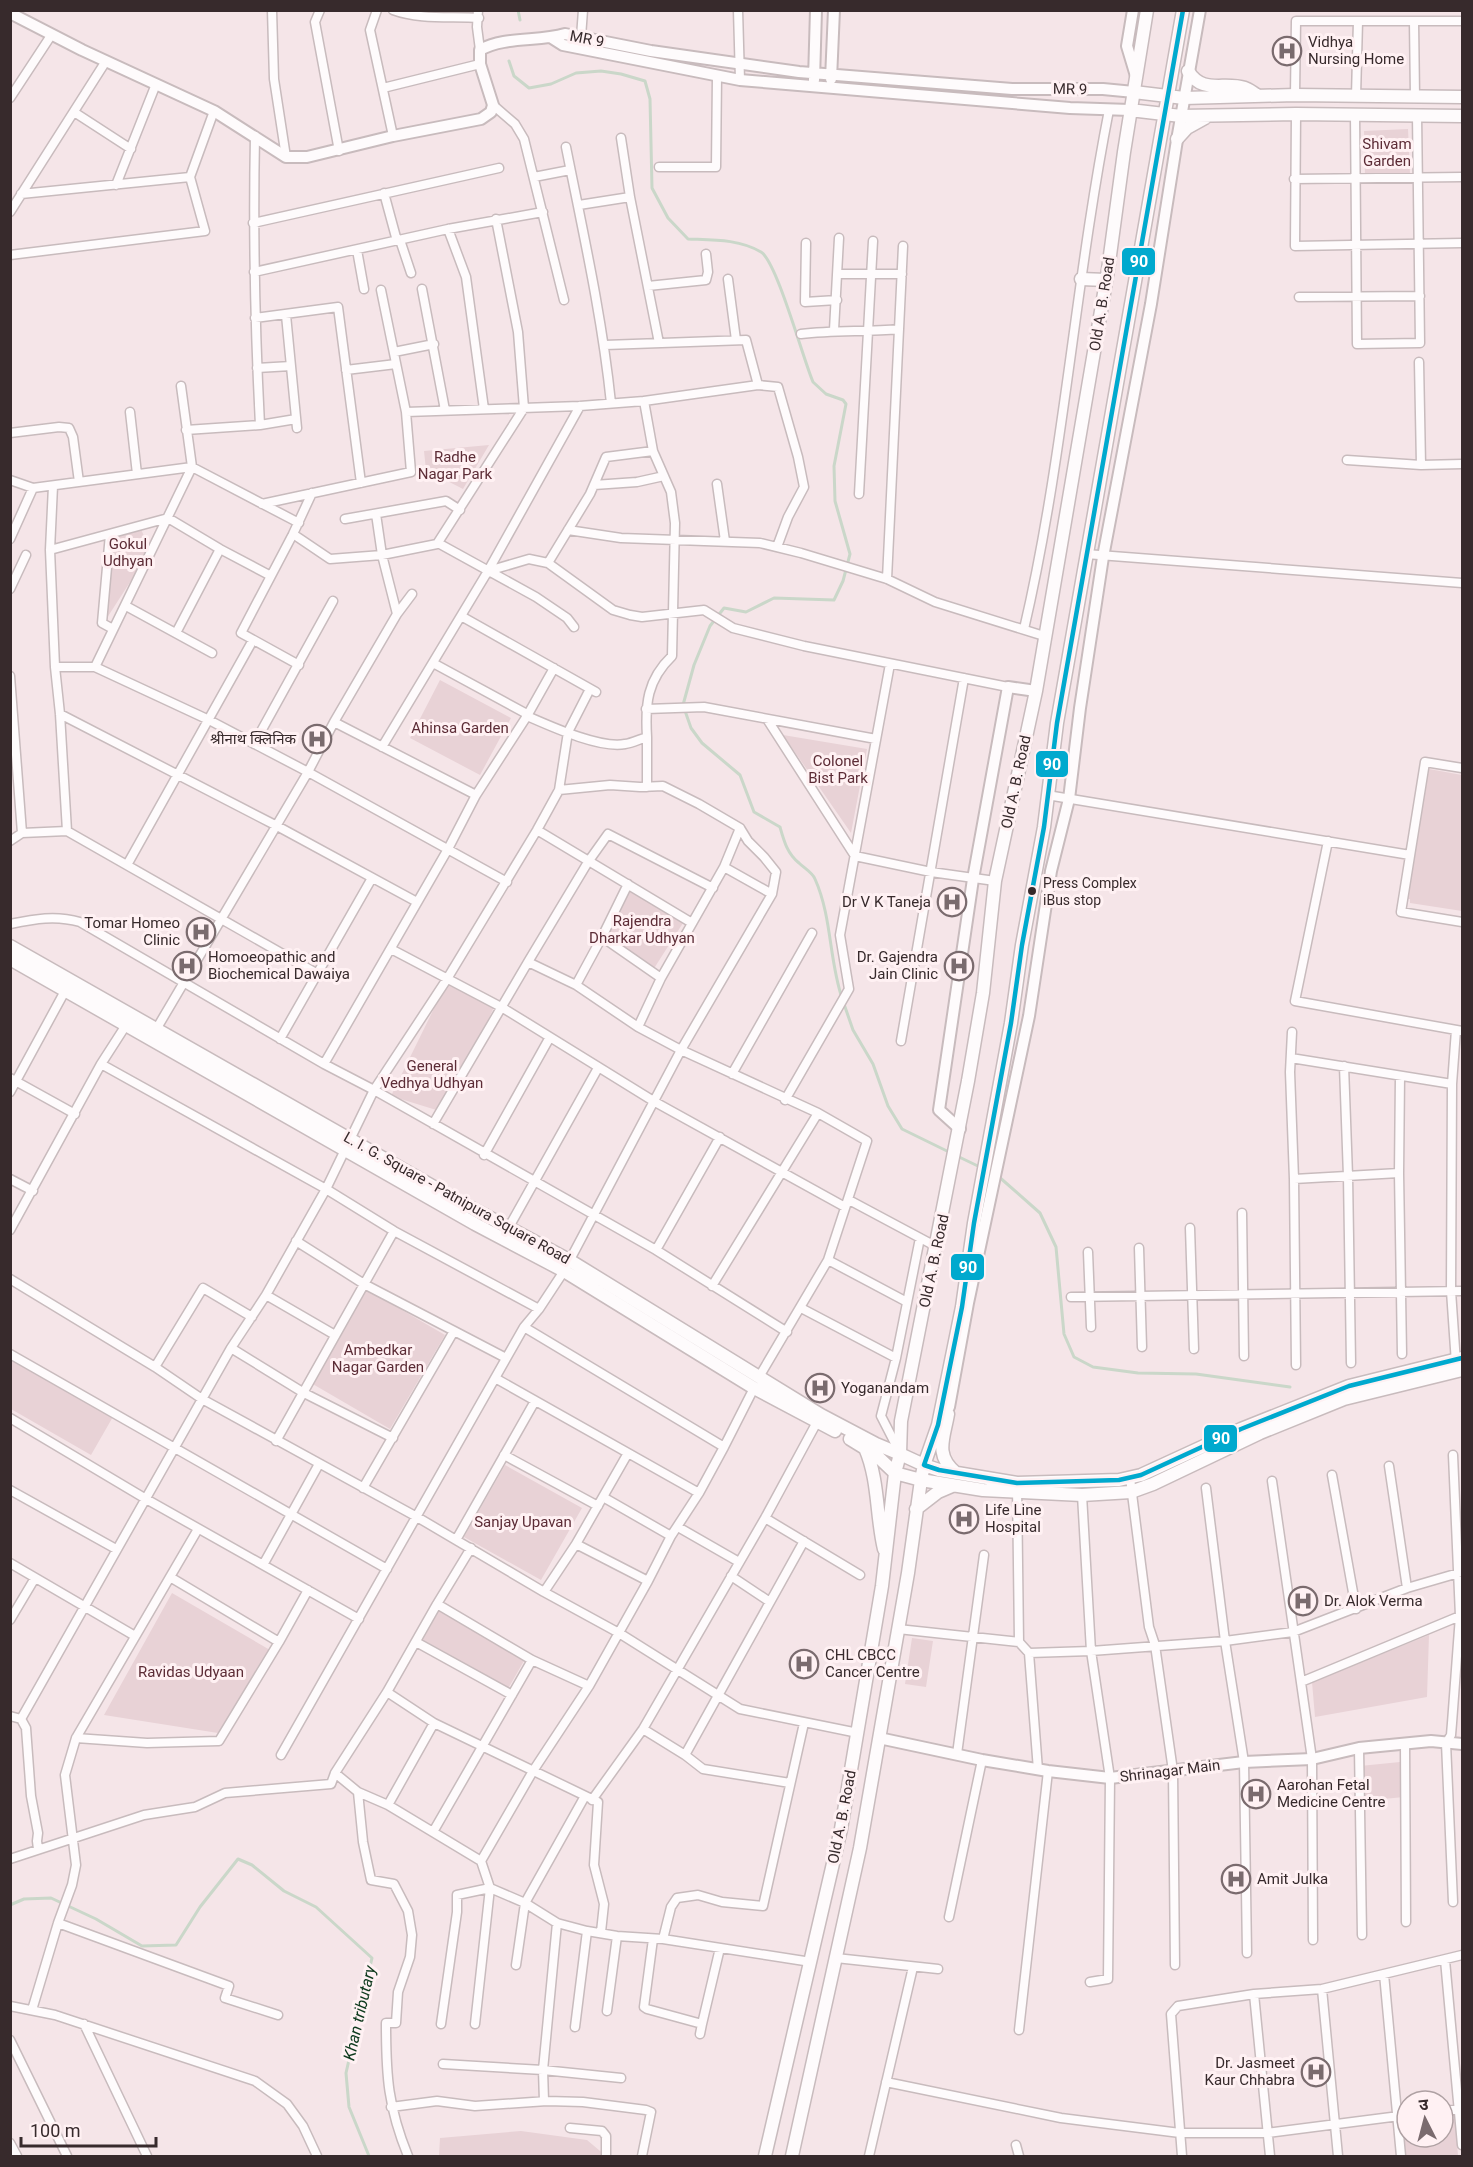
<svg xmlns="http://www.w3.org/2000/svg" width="1473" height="2167" viewBox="0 0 1473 2167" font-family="Roboto,'Noto Sans Devanagari',sans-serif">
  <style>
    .green { fill: #e8d2d6 }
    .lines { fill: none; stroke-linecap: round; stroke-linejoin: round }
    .stream { stroke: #cad7c9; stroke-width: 3 }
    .minor-casing { stroke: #c8bbbd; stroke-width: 11 }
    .tertiary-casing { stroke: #c8bbbd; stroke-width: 14 }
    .secondary-casing { stroke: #c8bbbd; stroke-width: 15 }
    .minor { stroke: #fefbfc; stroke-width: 8 }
    .tertiary { stroke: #fefbfc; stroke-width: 10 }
    .secondary { stroke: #fefbfc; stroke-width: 12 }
    .bus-1-casing { stroke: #fff1f3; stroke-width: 9 }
    .bus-1 { stroke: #00a9ce; stroke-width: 4.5 }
    .bus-dot { fill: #372a2c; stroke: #fff1f3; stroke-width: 2 }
    .labels { text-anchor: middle; stroke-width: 6; stroke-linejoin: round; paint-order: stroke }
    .bus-label { font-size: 14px; fill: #372a2c; stroke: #fff1f3; text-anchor: start }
    .street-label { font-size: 15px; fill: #372a2c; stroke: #fff1f3 }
    .poi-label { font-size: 15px; fill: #372a2c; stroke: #fff1f3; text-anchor: start }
    .park-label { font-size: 15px; fill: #5c2c36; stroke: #fff1f3 }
    .water-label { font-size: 16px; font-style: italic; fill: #0d391c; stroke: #fff1f3 }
    .line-badge { stroke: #fff1f3; stroke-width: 2 }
    .badge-label { font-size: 16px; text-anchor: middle; font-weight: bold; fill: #fff }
  </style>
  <rect width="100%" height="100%" fill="#f5e5e8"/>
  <!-- green -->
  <path class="green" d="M1408,129L1410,174L1365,176L1364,131Z
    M489,445L463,489L426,470L424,451Z
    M141,529L150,551L105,621L112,537Z
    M440,680L511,718L480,775L410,738Z
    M783,735L867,749L851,833Z
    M1429,769L1462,775V911L1410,903V899H1407Z
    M631,890L683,923L653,970L601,938Z
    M446,984L494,1007L446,1113L391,1096Z
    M366,1289L445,1335L390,1429L311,1383Z
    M11,1356L114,1415L91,1455L11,1409Z
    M505,1465L582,1508L541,1580L464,1537Z
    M172,1593L270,1650L218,1733L104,1715Z
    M440,1609L525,1659L505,1694L421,1643Z
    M1429,1635L1427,1697L1315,1717L1312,1682Z
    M912,1638L933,1641L926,1687L905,1684Z
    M1400,1762L1404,1797L1363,1801L1360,1766Z
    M1455,2119L1458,2156H1405L1402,2123H1407V2137H1443V2120Z
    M521,2131L587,2140L606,2156H439L440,2138Z"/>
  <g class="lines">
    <!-- stream -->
    <path class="stream" d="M518,10L520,20
      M509,61L514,76L529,88L551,84L576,73L601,71L621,74L645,81L650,99L652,188L668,218L688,239C713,240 739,239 761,252C777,262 803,359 813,382L826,394L843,400L846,404L834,466L835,501L850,554L843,581L834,600L774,598L746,612L724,608L710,626L694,665L683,705L691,728L702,743L740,775L754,812L780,827C784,841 787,853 799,863C804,868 813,873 815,879C832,917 829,960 842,998
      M844,1004L853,1030L873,1064L888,1106L902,1129L949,1152
      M955,1155L982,1168
      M998,1176L1040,1213L1056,1247L1064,1334L1074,1357L1093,1367L1138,1373L1196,1374L1290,1387
      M10,1905L24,1899L51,1898L96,1919L142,1946L176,1945L200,1907L238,1859L252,1865L284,1891L316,1907L372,1958L346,2073L349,2107L369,2156"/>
    <!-- minor casing -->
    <g class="minor-casing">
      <path id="minor" d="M272,10L274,79L286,157
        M320,10L315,22L339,151
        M377,10L370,30L393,136
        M393,10C420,20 451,16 479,18
        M478,10L477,27L480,50
        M738,10L740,80
        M1414,21L1415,97
        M581,37L583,10
        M383,88L480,64
        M1295,95L1296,21H1462
        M1356,96L1358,21
        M10,98L52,34
        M493,105L515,124L524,139L564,300
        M74,112L131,149
        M1296,114L1295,246L1462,243
        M1355,114L1357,344L1420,343L1417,115
        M621,138L630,197L659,343
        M566,147C583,232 602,316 611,403
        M659,167H716L717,76
        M534,177L570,170
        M1294,179L1462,177
        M116,185L156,84
        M384,193L397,241
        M21,194L190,177
        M579,205L630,197
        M10,212L106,61
        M253,223L499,168
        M448,229L466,277L484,409
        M400,240L411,273
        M806,243L805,302L837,300
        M357,250L364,289
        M10,255L205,231L190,177L214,111
        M254,272L448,229L543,212
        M837,274H902
        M728,279L736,340
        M648,286L706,280L708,272L706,254
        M422,289L445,410
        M1299,297L1420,296
        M286,315L297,428
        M255,318L338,307L361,483
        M834,330L839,238
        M801,334C834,330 866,332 899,329
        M605,345L746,340L758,385L778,387L798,457L804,487L788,517L777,547
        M394,352L434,344
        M1419,362L1421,465
        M257,368L291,366
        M346,370L396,364
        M130,412L137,474
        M406,412L580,406L644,401L758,385
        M260,425L296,419
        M186,430L260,425C255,328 253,232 255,136
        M10,433L59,427L69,428L73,437L79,482
        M1347,460L1421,465L1462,464
        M10,480L33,488L192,467L299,523
        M717,484L725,541
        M594,485L637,482L664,476
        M53,486L50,550L55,667L60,714L67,831
        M859,494L873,241
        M262,504L411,472L406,412L381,290
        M345,519L446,501L460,510
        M568,530L621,538L760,543L801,553L887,579L935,602L1044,636
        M110,534L102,623L113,629
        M293,534L330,559L382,555L437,544L524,408L518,332L496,219
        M10,539L33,488
        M438,543L536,597L567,618L574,627
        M50,550L168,518L220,549L271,576
        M1086,554L1462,583
        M548,563L590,494L606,457L653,451
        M488,571L529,559L548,563L613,610L630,615L642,617L704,610L733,628L804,646L1008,687
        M887,579L903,246
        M10,589L26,555
        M126,606L212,653
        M397,614L412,594
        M461,616L596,692
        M1024,629C1064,458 1075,282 1109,110
        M176,633L220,549
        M433,663L527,714
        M299,665L241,633L293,534L312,493
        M55,667H95L209,720L308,772L507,882
        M95,667L192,467L181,386
        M10,676L22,833
        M646,709L704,707L876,739
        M60,714L277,826L417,902
        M527,716C550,726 600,749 625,744C632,743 640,739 647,737C645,704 647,680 672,656L675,523L671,492L653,451L644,401
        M767,719L855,856L931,872L995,881
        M334,722L476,795
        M647,737V787
        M254,744L333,601
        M382,747L488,571L580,406
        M1462,768L1425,762L1401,912L1462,922
        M1047,795L1410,855
        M537,830L692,923
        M10,841L22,833L67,831L316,973
        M1328,841L1295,1001L1462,1031
        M127,865L253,640
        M724,867L772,894
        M10,924C35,919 55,915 80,922L324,1064L374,1090L656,1250L787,1332
        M602,937L661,978
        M391,949L503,1008L655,1102L845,1207
        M528,962L576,985L638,1027L681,1050L818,1113L867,1141L828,1260L759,1377
        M576,985L602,937L628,884
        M638,1027L661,978L724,867L740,828
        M1456,1030L1452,1084L1451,1291L1456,1363
        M1292,1032L1290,1072L1294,1179L1296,1365
        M154,1033L308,772L334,722L397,614L382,555L376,514
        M280,1039L372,878
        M901,1041L964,678
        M1291,1058L1452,1084
        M101,1064L326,1189L394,1231L539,1309
        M324,1064L448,849L476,795L527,716L554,668
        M1344,1066L1348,1176L1351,1363
        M732,1074L812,933
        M1400,1076L1399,1173L1402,1354
        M10,1078L75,1114
        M10,1092L65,991
        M785,1100L849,989L840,935L890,664
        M433,1124L528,962L588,862L608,834L713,888
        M484,1155L550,1037
        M10,1179L33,1191
        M1294,1179L1399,1173
        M849,1200L937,1247
        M1242,1213L1244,1356
        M509,1227L598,1068
        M1190,1228L1194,1349
        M10,1230L101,1064L128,1022
        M296,1241L364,1284L506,1358
        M1139,1248L1142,1347
        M656,1250L720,1137
        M1088,1252L1091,1327
        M828,1260L907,1302
        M10,1279L155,1367L202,1399L417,1517L544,1592L619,1633L740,1709L858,1733
        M712,1286L818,1113
        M266,1295L335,1335
        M1071,1297L1462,1291
        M801,1308L896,1358
        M524,1327L724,1447
        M231,1348L304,1393L393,1438
        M10,1354L387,1569
        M155,1367L203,1288L252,1317
        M495,1378L699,1493
        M10,1418L146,1499L359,1619
        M276,1441L394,1231
        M899,1451L881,1416L896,1358L920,1238
        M504,1455L598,1506
        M1389,1466L1407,1588
        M1332,1475L1356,1609
        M1130,1478L1149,1627L1155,1645L1173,1771L1175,1965
        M1272,1481L1312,1759L1313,1940
        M1017,1486L1019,1642
        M363,1488L454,1331
        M1206,1488L1225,1641L1244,1762L1247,1953
        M10,1490L116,1549
        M1082,1495L1091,1651L1110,1778L1108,1979L1090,1982
        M603,1497L671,1536
        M765,1518L860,1575
        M678,1527L739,1562
        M456,1540L535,1401
        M576,1544L648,1581
        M10,1563L135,1636
        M263,1565L319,1464
        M731,1576L770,1602
        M170,1577L279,1642
        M544,1592L576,1544L628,1453
        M437,1604L532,1660L589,1686
        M10,1620L35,1578
        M898,1629L1019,1642L1029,1653L1091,1651L1225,1641L1293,1632L1407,1588L1462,1572
        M416,1642L512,1695
        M1029,1653L1038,1770
        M1301,1682L1460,1616
        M387,1692L434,1723L598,1802L594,1865L604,1904L601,1932
        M10,1716L21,1719
        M21,1719L231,1348L266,1295L326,1189L374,1090L447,979L537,830L559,790L568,732L590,689
        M21,1719L26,1728L31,1796L38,1833L37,1841L38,1849
        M643,1729L685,1755L703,1769L790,1783
        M76,1738L147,1743L219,1741L279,1642L308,1590
        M1405,1743L1406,1922
        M1359,1748L1362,1935
        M957,1754L984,1555
        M281,1755L524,1327L539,1309L564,1271L681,1050L772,894L776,872L764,857L748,841L740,828L699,804L663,786L640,787L610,785L559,790
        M685,1755L804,1541
        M335,1773L358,1792L388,1805L481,1861L490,1888L525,1903L557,1923L587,1931L617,1936L663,1939L811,1962
        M358,1792L363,1842L371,1880L394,1884L408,1911L412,1935L410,1957L398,1992L396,2023H386C386,2076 388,2107 408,2156
        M592,1800L643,1729L765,1518L817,1422
        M388,1805L434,1723
        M433,1832L532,1660
        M10,1859L144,1815L195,1807L225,1793L331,1784L335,1773L387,1692L437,1604L471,1548
        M481,1861L533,1771L589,1686L648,1581L671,1536L699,1493L724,1447L754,1388
        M1453,1902L1446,1743L1451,1735L1452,1723L1460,1616L1453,1455
        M949,1917L982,1760
        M58,1923L72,1885L76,1865L65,1775L76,1738L198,1529
        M653,1939L644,2007L647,2009L702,2024L700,2034
        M663,1939L671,1907L677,1898L698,1895L722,1902L763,1906L804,1723
        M836,1958L938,1969
        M1445,1960L1462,2145
        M516,1965L525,1903L585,1796
        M1384,1974L1401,2156
        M1322,1989L1338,2156
        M1254,1994L1270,2156
        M10,2006L55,2015L255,2081L287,2104L303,2126L317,2156
        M32,2010L58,1923L229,1986L225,1998L278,2015
        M607,2011L617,1936
        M84,2024L147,2156
        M441,2024L457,1912V1895L490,1888L475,2024
        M702,2024L720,1948
        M575,2027L587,1931
        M1019,2030L1048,1771
        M10,2040L67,2156
        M443,2064L543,2070L621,2078
        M886,2082L1061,2118L1180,2133H1267L1407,2115
        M544,2101L543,2070L557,1923
        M391,2107L437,2101L475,2106L547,2101L583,2102L646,2110L651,2112L642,2156
        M1443,2111L1462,2109
        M570,2128L602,2131L606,2136V2156
        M10,2143L17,2156
        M1016,2145L1019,2156
        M869,2156L913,1967
        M1182,2156L1171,2014L1178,2006L1254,1994L1322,1989L1462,1955"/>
    </g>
    <!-- tertiary casing -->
    <g class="tertiary-casing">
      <path id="tertiary" d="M1133,10L1127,46L1136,76
        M10,13L82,50L214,111L286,157H307L393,136L481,119L491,112L493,105L480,64V50C505,36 538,42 565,34L651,51L799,72L1012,89H1103L1134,92
        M552,38L563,45L740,80L1070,108L1130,110
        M831,79L834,10
        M814,80L816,10
        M960,1129L939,1110L973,879L1008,687L1036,691
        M949,1407L968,1303L1029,1016L1051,871L1069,799L1080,708L1103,557L1151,304L1177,140L1200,10
        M879,1738L982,1760L1048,1771L1110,1778L1244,1762L1312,1759L1359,1748L1431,1741L1462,1744"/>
    </g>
    <!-- secondary casing -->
    <g class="secondary-casing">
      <path id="secondary" d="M1183,10L1057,723L1044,827L1022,945L1011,1023L974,1223L962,1307L938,1425L924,1465L939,1470L1017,1483L1119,1480L1141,1475L1241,1429L1349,1386L1462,1358
        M1188,71C1203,95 1223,81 1245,88C1249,89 1253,93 1257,95
        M1134,92L1184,98L1295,95L1462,97
        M1130,110L1181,116L1296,114L1462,116
        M1177,139L1187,128L1205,118
        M1081,279L1106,280
        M10,946L455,1199L569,1260L821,1415L876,1444L900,1454L901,1421L968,1081L983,993L995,881L1036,691L1108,270L1124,152L1147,10
        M10,959L475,1224L564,1271L754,1388L835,1431
        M948,1414C944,1438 934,1455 956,1473
        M865,1448C879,1480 876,1516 884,1549
        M916,1509L938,1492L952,1486
        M765,2156L841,1829L882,1586L895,1473L876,1455L850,1439
        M792,2156L860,1848L908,1573L921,1480L924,1465L900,1454L895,1473L921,1480L983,1490L1082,1495L1131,1492L1153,1484L1260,1433L1344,1399L1462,1370"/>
    </g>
    <!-- minor -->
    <use href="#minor" class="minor"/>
    <!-- tertiary -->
    <use href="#tertiary" class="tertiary"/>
    <!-- secondary -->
    <use href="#secondary" class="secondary"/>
    <!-- bus-1 casing -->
    <g class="bus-1-casing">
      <path id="bus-1" d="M1183,10L1057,723L1044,827L1022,945L1011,1023L974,1223L962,1307L938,1425L924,1465L939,1470L1017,1483L1119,1480L1141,1475L1241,1429L1349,1386L1462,1358"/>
    </g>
    <!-- bus-1 -->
    <use href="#bus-1" class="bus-1"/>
  </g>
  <!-- icons -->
  <defs>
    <g id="hospital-ring" transform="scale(1.5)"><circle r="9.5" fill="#fff1f3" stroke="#7a6b6e" stroke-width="1.5"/><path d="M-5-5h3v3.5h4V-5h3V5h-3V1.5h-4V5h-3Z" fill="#7a6b6e"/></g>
  </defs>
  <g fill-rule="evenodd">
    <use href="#hospital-ring" x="1287" y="51"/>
    <use href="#hospital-ring" x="317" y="739"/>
    <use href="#hospital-ring" x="952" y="902"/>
    <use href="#hospital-ring" x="201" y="932"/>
    <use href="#hospital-ring" x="187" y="966"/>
    <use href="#hospital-ring" x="959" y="966"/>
    <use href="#hospital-ring" x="820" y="1388"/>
    <use href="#hospital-ring" x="964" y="1519"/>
    <use href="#hospital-ring" x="1303" y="1601"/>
    <use href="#hospital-ring" x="804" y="1664"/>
    <use href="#hospital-ring" x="1256" y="1794"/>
    <use href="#hospital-ring" x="1236" y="1879"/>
    <use href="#hospital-ring" x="1316" y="2072"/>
  </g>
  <!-- markers -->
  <circle class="bus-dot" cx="1032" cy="891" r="5"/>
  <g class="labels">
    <!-- bus labels -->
    <g class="bus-label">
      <text x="1043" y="888">Press Complex<tspan x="1043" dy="17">iBus stop</tspan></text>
    </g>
    <!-- street labels -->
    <g class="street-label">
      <text transform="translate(587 39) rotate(11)" y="5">MR 9</text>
      <text transform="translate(1070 89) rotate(1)" y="5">MR 9</text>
      <text transform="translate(1102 304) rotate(-81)" y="5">Old A. B. Road</text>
      <text transform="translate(1016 782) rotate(-78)" y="5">Old A. B. Road</text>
      <text transform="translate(457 1198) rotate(29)" y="5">L. I. G. Square - Patnipura Square Road</text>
      <text transform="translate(934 1261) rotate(-78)" y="5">Old A. B. Road</text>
      <text transform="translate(1170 1771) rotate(-7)" y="5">Shrinagar Main</text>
      <text transform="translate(842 1817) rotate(-79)" y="5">Old A. B. Road</text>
    </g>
    <!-- poi labels -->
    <g class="poi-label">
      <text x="1308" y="47">Vidhya<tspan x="1308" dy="17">Nursing Home</tspan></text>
      <text x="296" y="744" text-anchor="end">श्रीनाथ क्लिनिक</text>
      <text x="931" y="907" text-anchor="end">Dr V K Taneja</text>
      <text x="180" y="928" text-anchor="end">Tomar Homeo<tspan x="180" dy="17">Clinic</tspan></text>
      <text x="208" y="962">Homoeopathic and<tspan x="208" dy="17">Biochemical Dawaiya</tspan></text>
      <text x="938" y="962" text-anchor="end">Dr. Gajendra<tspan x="938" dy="17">Jain Clinic</tspan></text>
      <text x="841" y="1393">Yoganandam</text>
      <text x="985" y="1515">Life Line<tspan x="985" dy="17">Hospital</tspan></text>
      <text x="1324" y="1606">Dr. Alok Verma</text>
      <text x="825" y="1660">CHL CBCC<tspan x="825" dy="17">Cancer Centre</tspan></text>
      <text x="1277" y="1790">Aarohan Fetal<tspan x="1277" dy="17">Medicine Centre</tspan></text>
      <text x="1257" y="1884">Amit Julka</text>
      <text x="1295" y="2068" text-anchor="end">Dr. Jasmeet<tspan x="1295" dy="17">Kaur Chhabra</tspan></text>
    </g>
    <!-- park labels -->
    <g class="park-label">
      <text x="1387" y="149">Shivam<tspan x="1387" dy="17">Garden</tspan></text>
      <text x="455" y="462">Radhe<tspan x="455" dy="17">Nagar Park</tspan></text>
      <text x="128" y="549">Gokul<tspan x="128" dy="17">Udhyan</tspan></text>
      <text x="460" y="733">Ahinsa Garden</text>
      <text x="838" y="766">Colonel<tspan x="838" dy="17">Bist Park</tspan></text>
      <text x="642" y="926">Rajendra<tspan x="642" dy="17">Dharkar Udhyan</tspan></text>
      <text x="432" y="1071">General<tspan x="432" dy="17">Vedhya Udhyan</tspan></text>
      <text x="378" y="1355">Ambedkar<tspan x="378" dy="17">Nagar Garden</tspan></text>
      <text x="523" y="1527">Sanjay Upavan</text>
      <text x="191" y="1677">Ravidas Udyaan</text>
    </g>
    <!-- water labels -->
    <g class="water-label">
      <text transform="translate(359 2013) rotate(-77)" y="6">Khan tributary</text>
    </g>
  </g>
  <g class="line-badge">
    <rect x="1121" y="247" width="35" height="29" rx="6" fill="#00a9ce"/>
    <rect x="1035" y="750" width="34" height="28" rx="6" fill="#00a9ce"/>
    <rect x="950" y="1253" width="35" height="28" rx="6" fill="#00a9ce"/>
    <rect x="1203" y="1424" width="35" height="29" rx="6" fill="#00a9ce"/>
  </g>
  <g class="badge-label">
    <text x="1139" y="267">90</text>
    <text x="1052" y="770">90</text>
    <text x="968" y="1273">90</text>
    <text x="1221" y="1444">90</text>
  </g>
  <!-- border -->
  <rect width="1473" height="2167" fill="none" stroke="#372a2c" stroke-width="24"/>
  <!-- north arrow -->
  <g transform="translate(1425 2119) rotate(354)"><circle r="28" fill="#fff1f3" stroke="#afa1a3" stroke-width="1.5"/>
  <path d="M0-4.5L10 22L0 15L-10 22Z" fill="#7a6b6e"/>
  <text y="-9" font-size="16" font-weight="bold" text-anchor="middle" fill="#372a2c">उ</text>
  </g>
  <!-- scale -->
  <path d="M21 2137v9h135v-9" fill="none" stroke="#372a2c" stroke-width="3"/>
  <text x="30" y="2137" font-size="18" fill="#372a2c" stroke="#fff1f3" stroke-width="4.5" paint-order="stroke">100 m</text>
</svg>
